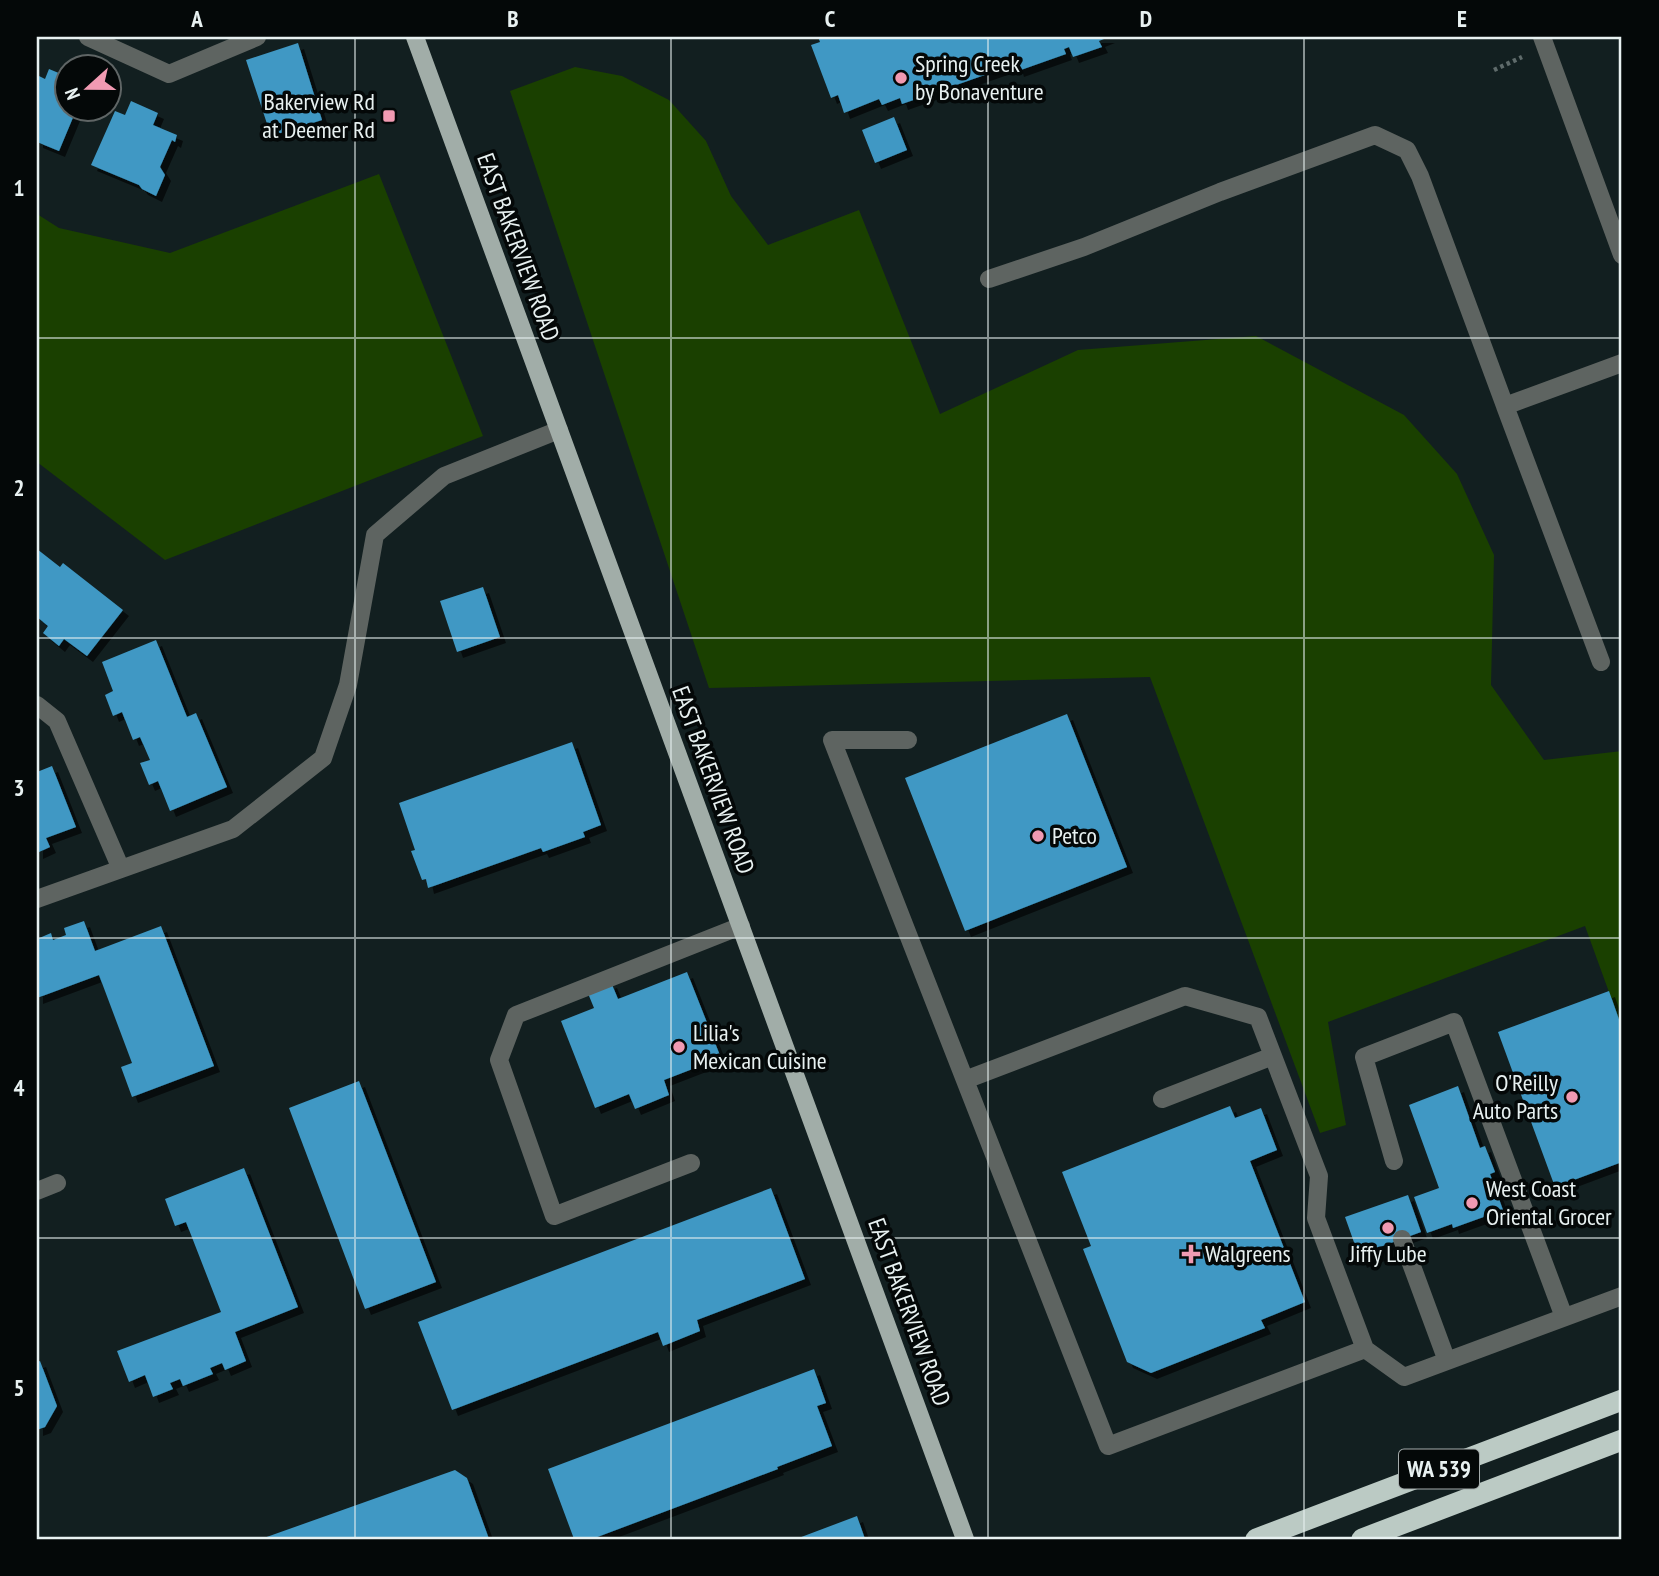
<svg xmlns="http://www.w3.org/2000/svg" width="1659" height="1576" viewBox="0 0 1659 1576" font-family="'PT Sans Narrow',sans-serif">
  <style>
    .green { fill: #1a4000 }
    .building { fill: #3f98c4; filter: url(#shadow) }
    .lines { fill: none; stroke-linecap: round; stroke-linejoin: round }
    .path { stroke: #5f6b6b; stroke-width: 4.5; stroke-dasharray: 3.5 3.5; stroke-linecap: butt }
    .minor { stroke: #5e6461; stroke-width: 18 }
    .major { stroke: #a1ada8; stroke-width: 18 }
    .highway { stroke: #bbcac4; stroke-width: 21 }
    .grid { fill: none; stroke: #e8f1f1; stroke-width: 2; stroke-opacity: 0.55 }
    .poi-dot { fill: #f19ab2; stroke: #040808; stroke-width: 2.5 }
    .labels { text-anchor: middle; stroke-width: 7; stroke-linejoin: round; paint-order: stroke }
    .shield { fill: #040808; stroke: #a4abab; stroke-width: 2 }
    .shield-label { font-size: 23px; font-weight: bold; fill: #e8f1f1 }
    .poi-label { font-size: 24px; fill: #e8f1f1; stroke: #040808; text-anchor: start }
    .street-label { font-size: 24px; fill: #e8f1f1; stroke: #040808 }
    .neatline { fill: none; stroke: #e8f1f1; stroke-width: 2.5 }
    .grid-label { font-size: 23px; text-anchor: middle; font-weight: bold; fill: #e8f1f1 }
  </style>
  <defs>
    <filter id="shadow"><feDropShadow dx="6" dy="6" stdDeviation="0" flood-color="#0009"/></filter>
  </defs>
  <rect width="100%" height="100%" fill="#121f20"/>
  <!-- green -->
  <path class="green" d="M575,67L622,76L669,100L706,141L731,196L768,245L859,210L940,414L1078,350L1256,336L1404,415L1457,474L1494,555L1491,685L1544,760L1622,751V1028L1585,926L1328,1022L1346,1125L1320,1133L1150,677L709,688L510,91Z
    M379,174L483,436L165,560L37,462V214L59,228L170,253Z"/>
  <!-- building -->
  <path class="building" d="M818,37H1109L1099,41L1102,47L1073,57L1069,47L1064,49L1066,54L1018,71L1016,64L902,104L900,98L882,105L879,99L844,113L838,95L831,98L811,45L820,42Z
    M298,43L322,120L271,136L246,60Z
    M49,69L66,76V108H77L59,151L37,142V75L45,79Z
    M131,101L158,113L153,125L177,135L175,142L172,140L160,167L165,175L156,196L142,189L139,185L91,165L115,111L125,115Z
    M894,117L907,150L875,163L862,130Z
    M37,549L60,567L63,563L123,610L87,656L64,639L59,646L43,633L48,626L37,617Z
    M483,587L500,637L457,652L440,601Z
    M156,640L187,717L196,713L227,787L170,811L158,781L149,785L140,763L150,760L140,737L133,740L122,712L113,716L105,695L113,691L102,662Z
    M1067,714L1127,867L965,931L905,778Z
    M572,742L601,825L583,832L585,837L543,852L541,848L428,888L426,879L422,880L411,851L415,850L399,803Z
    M52,766L76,827L46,838L50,847L37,853V772Z
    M84,921L95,951L161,926L214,1066L132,1097L121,1067L132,1063L99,975L37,998V939L51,933L53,940L66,935L64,928Z
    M687,972L721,1058L664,1080L669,1095L635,1109L629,1094L595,1108L561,1021L594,1008L587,991L611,982L618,999Z
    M1609,991L1622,1028V1162L1555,1187L1498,1032Z
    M359,1081L436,1282L365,1309L289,1108Z
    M1458,1086L1480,1148L1485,1146L1495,1172L1490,1174L1503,1210L1453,1228L1452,1224L1427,1233L1414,1197L1439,1188L1409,1105Z
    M1230,1106L1235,1118L1261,1108L1277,1150L1250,1161L1305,1302L1261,1320L1265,1328L1151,1373L1127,1362L1083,1249L1091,1246L1062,1172Z
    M244,1168L298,1307L235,1332L246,1361L225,1370L222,1363L210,1368L213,1374L183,1386L180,1379L170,1383L173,1389L153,1397L145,1375L129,1382L117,1351L221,1312L186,1222L175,1226L165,1199Z
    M771,1188L805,1279L697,1320L700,1331L663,1346L658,1332L452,1410L418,1322Z
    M1408,1195L1421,1232L1377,1248L1379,1255L1361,1262L1345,1217Z
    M40,1361L57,1406L45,1427L37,1430V1362Z
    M814,1369L826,1403L817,1406L832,1446L777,1467L778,1469L592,1539H574L548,1469Z
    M455,1470L467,1478L489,1539H261Z
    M857,1516L865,1539H796Z"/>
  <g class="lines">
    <!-- path -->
    <path class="path" d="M1494,70L1522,57"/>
    <!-- minor -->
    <path class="minor" d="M88,37L169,74L257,37
      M1542,37L1622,255
      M989,279L1084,247L1220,192L1375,135L1407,150L1420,176L1505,406L1622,363
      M1505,406L1601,662
      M37,705L57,721L121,869
      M908,740H832L1108,1446L1365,1349L1404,1377L1622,1296
      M37,899L233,829L323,758L348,685L375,535L444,476L559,430
      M965,1080L1185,996L1258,1017L1319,1176L1316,1218L1365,1349
      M1162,1099L1273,1056
      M1394,1161L1364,1057L1454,1022L1564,1317
      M691,1163L554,1216L499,1060L516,1015L741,926
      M37,1191L57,1183
      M1402,1239L1447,1361"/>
    <!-- major -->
    <path class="major" d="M415,37L965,1539"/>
    <!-- highway -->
    <path class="highway" d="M1256,1539L1622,1400
      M1362,1539L1622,1440"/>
  </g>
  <!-- grid -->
  <path class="grid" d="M355,37V1539M671,37V1539M988,37V1539M1304,37V1539M37,338H1622M37,638H1622M37,938H1622M37,1238H1622"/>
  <!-- markers -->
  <g class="poi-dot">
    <circle cx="901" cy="78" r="7"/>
    <rect x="382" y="109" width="14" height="14" rx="3.5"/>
    <circle cx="1038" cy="836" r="7"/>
    <circle cx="679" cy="1047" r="7"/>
    <circle cx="1572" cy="1097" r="7"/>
    <circle cx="1472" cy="1203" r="7"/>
    <circle cx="1388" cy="1228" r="7"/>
    <path d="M1187.5 1243.5h7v7h7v7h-7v7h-7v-7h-7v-7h7z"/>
  </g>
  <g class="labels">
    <!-- shield labels -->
    <rect class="shield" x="1399" y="1449.5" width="80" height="39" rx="5"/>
    <g class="shield-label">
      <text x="1439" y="1477">WA 539</text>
    </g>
    <!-- poi labels -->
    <g class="poi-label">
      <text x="915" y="72">Spring Creek<tspan x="915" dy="28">by Bonaventure</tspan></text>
      <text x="375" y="110" text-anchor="end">Bakerview Rd<tspan x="375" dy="28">at Deemer Rd</tspan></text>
      <text x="1052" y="844">Petco</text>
      <text x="693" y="1041">Lilia's<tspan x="693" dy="28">Mexican Cuisine</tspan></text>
      <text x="1558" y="1091" text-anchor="end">O'Reilly<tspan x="1558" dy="28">Auto Parts</tspan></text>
      <text x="1486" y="1197">West Coast<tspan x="1486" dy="28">Oriental Grocer</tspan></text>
      <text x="1205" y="1262">Walgreens</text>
      <text x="1388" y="1262" text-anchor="middle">Jiffy Lube</text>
    </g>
    <!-- street labels -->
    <g class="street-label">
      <text transform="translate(518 247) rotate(70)" y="8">EAST BAKERVIEW ROAD</text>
      <text transform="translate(713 780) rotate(70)" y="8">EAST BAKERVIEW ROAD</text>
      <text transform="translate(909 1312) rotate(70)" y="8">EAST BAKERVIEW ROAD</text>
    </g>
  </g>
  <!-- border -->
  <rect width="1659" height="1576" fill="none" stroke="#040808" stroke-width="77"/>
  <!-- north arrow -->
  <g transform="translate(88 88) rotate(249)"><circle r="33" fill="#040808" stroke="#5f6565" stroke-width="2"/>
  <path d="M0-5L12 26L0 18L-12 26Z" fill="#f19ab2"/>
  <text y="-10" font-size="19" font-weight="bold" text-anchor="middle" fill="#e8f1f1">N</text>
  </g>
  <rect x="38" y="38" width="1582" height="1500" class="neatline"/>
  <g class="grid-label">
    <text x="197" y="27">A</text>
    <text x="513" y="27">B</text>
    <text x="830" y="27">C</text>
    <text x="1146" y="27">D</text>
    <text x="1462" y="27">E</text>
    <text x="19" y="196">1</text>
    <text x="19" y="496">2</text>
    <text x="19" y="796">3</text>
    <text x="19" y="1096">4</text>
    <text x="19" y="1396">5</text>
  </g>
</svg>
